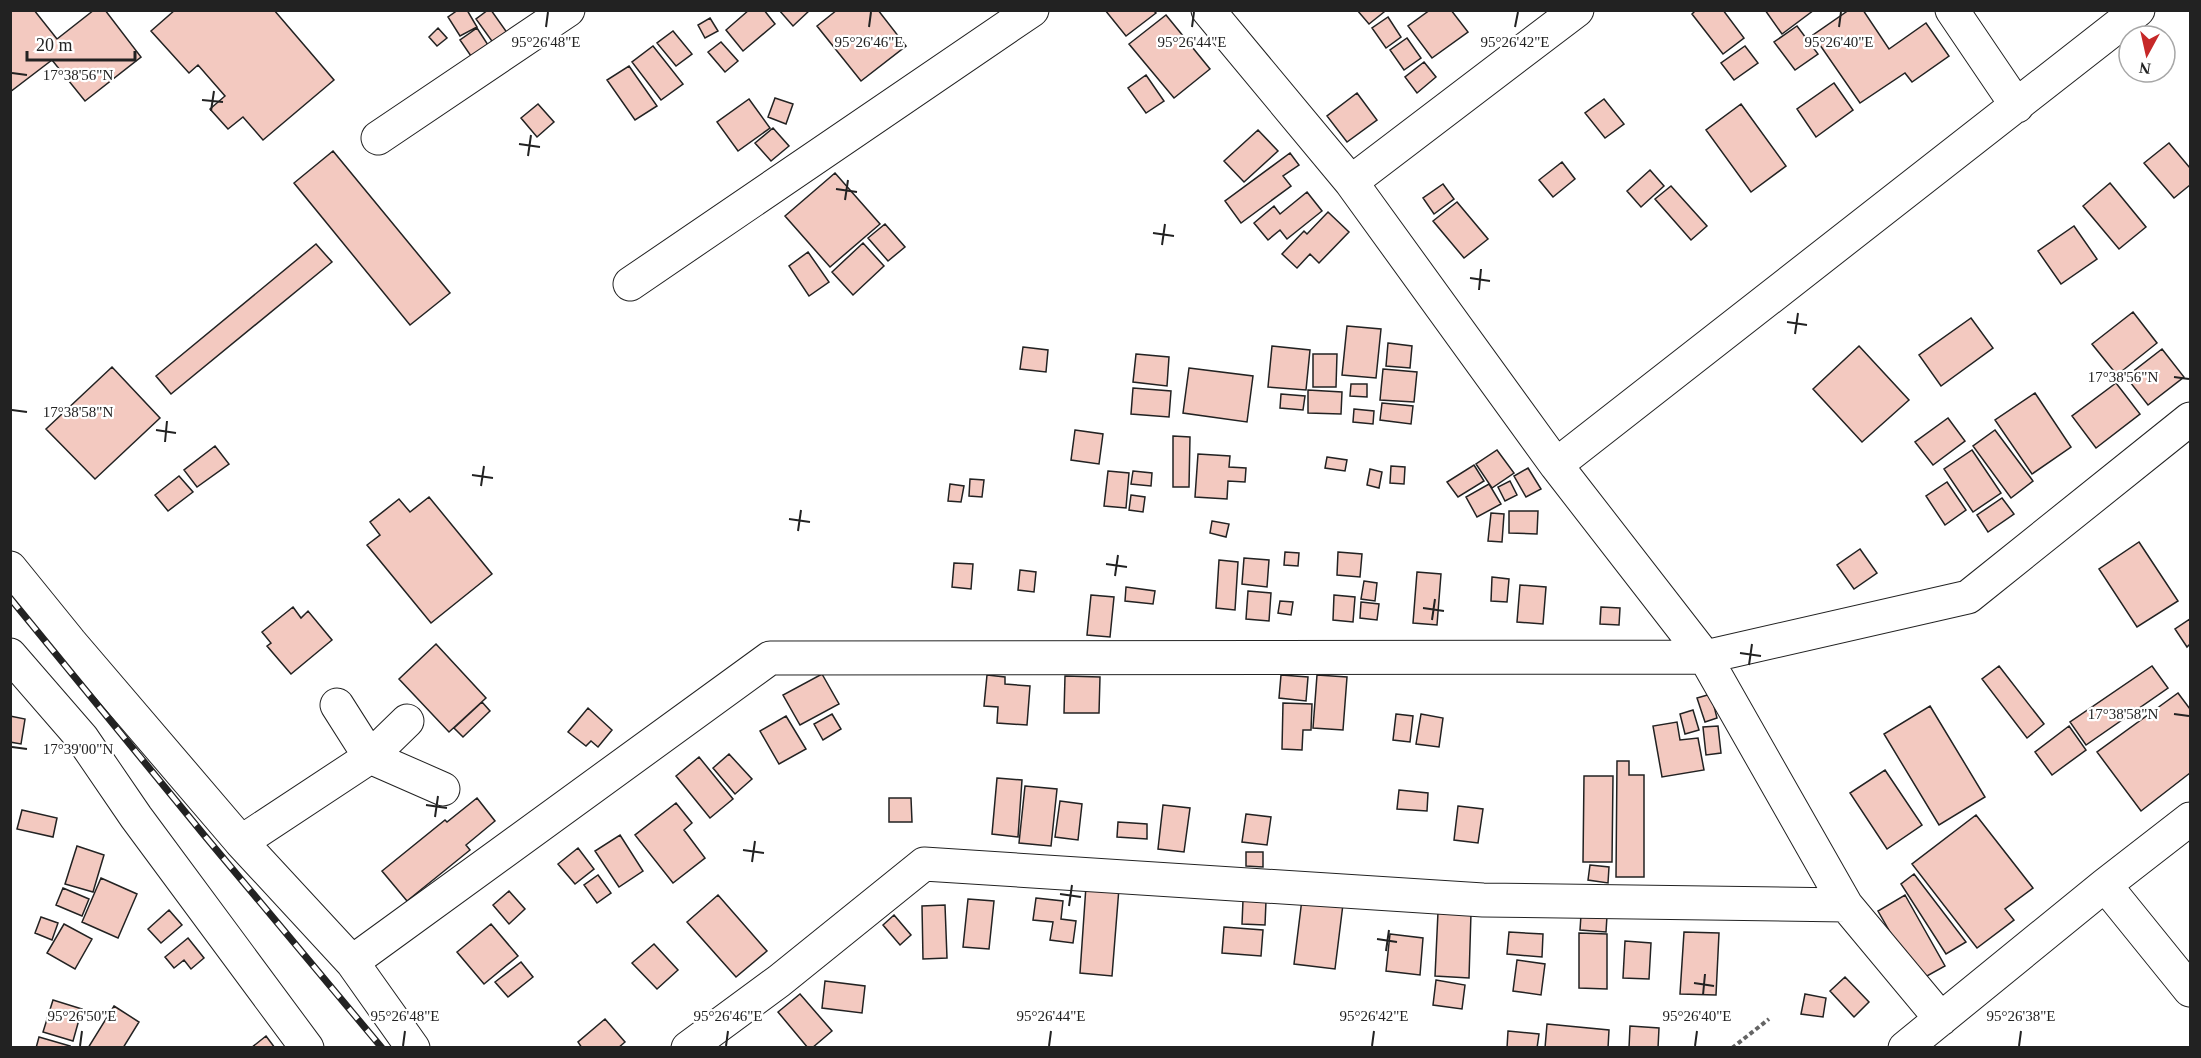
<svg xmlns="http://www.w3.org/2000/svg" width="2201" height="1058" viewBox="0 0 2201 1058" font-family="'Times New Roman',serif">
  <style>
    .building { fill: #f3c9c0; stroke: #222; stroke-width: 1.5 }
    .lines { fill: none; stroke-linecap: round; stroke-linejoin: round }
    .street-casing { stroke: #222; stroke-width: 35 }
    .path { stroke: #646464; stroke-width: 4; stroke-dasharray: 4.5 3; stroke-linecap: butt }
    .street { stroke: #fff; stroke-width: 33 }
    .rail-casing { stroke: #222; stroke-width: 7 }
    .rail { stroke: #fff; stroke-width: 4.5; stroke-dasharray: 14; stroke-linecap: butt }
    .ticks { fill: none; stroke: #222; stroke-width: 2 }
    .ticks-label { font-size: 15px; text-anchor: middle; fill: #222; stroke: #fff; stroke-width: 4.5; stroke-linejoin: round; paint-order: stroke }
  </style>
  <rect width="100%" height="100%" fill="#fff"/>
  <!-- building -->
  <path class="building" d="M10,10H34L57,39L94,10H105L141,57L85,101L52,60L10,92Z
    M175,10H274L334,80L263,140L243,117L228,129L210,109L225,96L198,65L189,73L151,31Z
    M458,10H467L477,27L460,36L448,17Z
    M488,10H491L508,34L494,44L476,19Z
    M749,10H764L775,24L743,51L726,30Z
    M779,10H810L793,26Z
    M837,10H878L906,46L861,81L817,26Z
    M1105,10H1153L1156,13L1126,36Z
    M1357,10H1382L1384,12L1369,24Z
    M1430,10H1451L1468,32L1432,58L1408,26Z
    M1696,10H1723L1744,38L1723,54L1692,14Z
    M1765,10H1814L1782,34Z
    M1849,10H1863L1889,49L1926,23L1949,56L1912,82L1905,73L1860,103L1813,35Z
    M1166,15L1210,69L1174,98L1129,44Z
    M1388,17L1401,37L1386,48L1372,28Z
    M710,18L718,31L705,38L698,25Z
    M1797,26L1818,54L1795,70L1774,42Z
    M438,28L447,38L437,46L429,37Z
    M477,28L490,48L473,59L460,40Z
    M673,31L692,54L676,66L657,43Z
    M1407,38L1421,58L1404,70L1390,50Z
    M721,42L738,61L725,72L708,52Z
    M653,46L683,84L661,100L632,62Z
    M1745,46L1758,63L1734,80L1721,63Z
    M1424,62L1436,77L1417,93L1405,77Z
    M629,66L657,106L635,120L607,80Z
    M1146,75L1164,101L1146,113L1128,88Z
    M1834,83L1853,110L1816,137L1797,109Z
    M1357,93L1377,120L1347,142L1327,116Z
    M775,98L793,104L786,124L768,117Z
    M749,99L770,128L738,151L717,122Z
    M1604,99L1624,124L1605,138L1585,113Z
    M538,104L554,122L537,137L521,118Z
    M1741,104L1786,166L1751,192L1706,130Z
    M773,128L789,146L771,161L755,143Z
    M1258,130L1278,151L1244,182L1224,161Z
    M2169,143L2190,168V185L2174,198L2144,163Z
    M333,151L450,293L410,325L294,183Z
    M1290,153L1299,165L1283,176L1291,186L1241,223L1225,201Z
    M1562,162L1575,179L1553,197L1539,180Z
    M1650,170L1664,186L1641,207L1627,191Z
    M835,173L880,224L830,267L785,216Z
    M2110,183L2146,227L2119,249L2083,206Z
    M1443,184L1454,199L1434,214L1423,198Z
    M1671,186L1707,226L1691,240L1655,199Z
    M1307,192L1322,211L1287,239L1280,230L1268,240L1254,223L1274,206L1280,214Z
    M1457,202L1488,239L1464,258L1433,221Z
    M1328,212L1349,232L1319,263L1310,254L1297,268L1282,254L1304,231L1307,234Z
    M885,224L905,247L888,261L868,238Z
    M2074,226L2097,259L2061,284L2038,251Z
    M863,243L884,266L853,295L832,272Z
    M316,244L332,262L171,394L156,376Z
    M808,252L829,282L809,296L789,266Z
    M2133,312L2157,343L2117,375L2092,344Z
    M1971,318L1993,348L1941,386L1919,355Z
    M1347,326L1381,329L1376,378L1342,375Z
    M1388,343L1412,346L1410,368L1386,366Z
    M1272,346L1310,350L1306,390L1268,387Z
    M1859,346L1909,400L1862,442L1813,389Z
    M1023,347L1048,350L1046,372L1020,369Z
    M2162,349L2184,377L2148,405L2126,377Z
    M1136,354L1169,357L1167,386L1133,382Z
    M1313,354H1337L1336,387H1313Z
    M112,367L160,418L95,479L46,429Z
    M1189,368L1253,376L1247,422L1183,413Z
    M1383,369L1417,372L1414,402L1380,400Z
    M2116,383L2140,414L2096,448L2072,416Z
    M1351,384H1367V397L1350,396Z
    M1133,388L1171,391L1169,417L1131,414Z
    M1308,390L1342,392L1341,414L1308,413Z
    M2035,393L2071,447L2032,474L1995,420Z
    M1281,394L1305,396L1303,410L1280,408Z
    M1382,403L1413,406L1411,424L1380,420Z
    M1354,409L1374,411L1373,424L1353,422Z
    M1948,418L1965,441L1933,465L1915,442Z
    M1075,430L1103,434L1099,464L1071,460Z
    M1995,430L2033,481L2011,498L1973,446Z
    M1173,436L1190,437L1189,487H1173Z
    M215,446L229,464L197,487L184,470Z
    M1497,450L1514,473L1492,488L1476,464Z
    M1972,450L2001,493L1973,512L1944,469Z
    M1198,454L1230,456L1229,467L1246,468L1245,482L1228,481L1227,499L1195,497Z
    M1327,457L1347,460L1345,471L1325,468Z
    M1474,465L1484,481L1458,497L1447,482Z
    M1391,466L1405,467L1404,484L1390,483Z
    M1528,468L1541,489L1526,497L1514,476Z
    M1370,469L1382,472L1379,488L1367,485Z
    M1108,471L1129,473L1126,508L1104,506Z
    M1133,471L1152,473L1151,486L1131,484Z
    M179,476L193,492L168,511L155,495Z
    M970,479L984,480L982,497L969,496Z
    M1510,481L1517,495L1505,501L1498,487Z
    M1947,482L1966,510L1945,525L1926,496Z
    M950,484L964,486L961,502L948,501Z
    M1489,484L1501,504L1477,517L1466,497Z
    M1131,495L1145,497L1143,512L1129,510Z
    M429,497L492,574L431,623L367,545L380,535L370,522L399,499L410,512Z
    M2002,498L2014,514L1988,532L1977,515Z
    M1509,511H1538L1537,534L1509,533Z
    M1491,513L1504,514L1502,542L1488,541Z
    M1212,521L1229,524L1226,537L1210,533Z
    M2139,542L2178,601L2137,627L2099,569Z
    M1860,549L1877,573L1854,589L1837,565Z
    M1285,552L1299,553L1298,566L1284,565Z
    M1338,552L1362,554L1360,577L1337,575Z
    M1244,558L1269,560L1267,587L1242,584Z
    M1219,560L1238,562L1235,610L1216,608Z
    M954,563L973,564L971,589L952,587Z
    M1020,570L1036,572L1034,592L1018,590Z
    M1417,572L1441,574L1437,625L1413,623Z
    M1492,577L1509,579L1507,602L1491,601Z
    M1364,581L1377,583L1375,601L1361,599Z
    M1520,585L1546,587L1543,624L1517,622Z
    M1126,587L1155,591L1153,604L1125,601Z
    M1248,591L1271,593L1269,621L1246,619Z
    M1091,595L1114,597L1110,637L1087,635Z
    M1334,595L1355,597L1353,622L1333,620Z
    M1280,601L1293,602L1291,615L1278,613Z
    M1361,602L1379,604L1377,620L1360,618Z
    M293,607L301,618L308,611L332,640L291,674L267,646L271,643L262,632Z
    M1601,607L1620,608L1619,625L1600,624Z
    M2190,619V644L2187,647L2175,629Z
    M436,644L486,698L449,732L399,679Z
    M1999,666L2044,724L2027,738L1982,679Z
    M2152,666L2168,688L2086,745L2070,722Z
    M822,674L839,704L800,725L783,695Z
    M987,675L1005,677V684L1030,686L1027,725L997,723L998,707L984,706Z
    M1281,675L1308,677L1306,701L1279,698Z
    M1317,675L1347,677L1343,730L1313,728Z
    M1065,676L1100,677L1099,713H1064Z
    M2178,693L2190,709V773L2141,811L2097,752Z
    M1711,694L1717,718L1705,722L1697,698Z
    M482,702L490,711L463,737L454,728Z
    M1283,703L1312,704L1311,730H1303L1302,750L1282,749Z
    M1930,706L1985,797L1939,825L1884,734Z
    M588,708L612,730L598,747L591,741L586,746L568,732Z
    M1693,710L1699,730L1685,734L1680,714Z
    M832,714L841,729L823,740L814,724Z
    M1396,714L1413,716L1410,742L1393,740Z
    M1421,714L1443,718L1439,747L1416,744Z
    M10,716L25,719L21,744L10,742Z
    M786,716L806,749L779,764L760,731Z
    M1677,722L1680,740L1698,738L1704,770L1662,777L1653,726Z
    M1718,726L1721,753L1706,755L1703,727Z
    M2069,726L2086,750L2052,775L2035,752Z
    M729,754L752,779L735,794L713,768Z
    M699,757L733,799L710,818L676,776Z
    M1617,761H1629V775H1644V877H1616Z
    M1885,770L1922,825L1887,849L1850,793Z
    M1584,776H1613L1612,862H1583Z
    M997,778L1022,780L1018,837L992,834Z
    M1025,786L1057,789L1051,846L1019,843Z
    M1399,790L1428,793L1427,811L1397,809Z
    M477,798L495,821L466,845L470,850L407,901L382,871L445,820L447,822Z
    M889,798H911L912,822H889Z
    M1060,801L1082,804L1078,840L1055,837Z
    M676,803L692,823L684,830L705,858L673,883L635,835Z
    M1163,805L1190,808L1184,852L1158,849Z
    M1458,806L1483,809L1478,843L1454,840Z
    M22,810L57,818L53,837L17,829Z
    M1246,814L1271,817L1267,845L1242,842Z
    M1976,815L2033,888L2005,909L2014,920L1977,948L1912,864Z
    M1118,822L1147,824V839L1117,837Z
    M620,835L643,871L619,887L595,851Z
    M77,846L104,855L93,892L65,884Z
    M578,848L594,869L575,884L558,864Z
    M1246,852H1263V867L1246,866Z
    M1590,865L1609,867L1608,883L1588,880Z
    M1914,874L1966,942L1946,954L1901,884Z
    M598,875L611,893L597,903L584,885Z
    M101,878L137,894L118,938L82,922Z
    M1086,886L1119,888L1112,976L1080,973Z
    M63,888L89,899L82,916L56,905Z
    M509,891L525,909L509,924L493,905Z
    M718,895L767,951L736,977L687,922Z
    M1905,895L1945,966L1918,981L1878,911Z
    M1036,898L1063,901L1061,919L1076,921L1073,943L1050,940L1053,922L1033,920Z
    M968,899L994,901L989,949L963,947Z
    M1302,899L1343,904L1335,969L1294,964Z
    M1243,900L1266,901L1265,925L1242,924Z
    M945,905L947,958L923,959L922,906Z
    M169,910L182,925L161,943L148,929Z
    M1438,912L1471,913L1469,978L1435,976Z
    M894,915L911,935L900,945L883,925Z
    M1581,915L1607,916L1606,932L1580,930Z
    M41,917L58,923L52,940L35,933Z
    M64,924L92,939L75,969L47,953Z
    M491,924L518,956L484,984L457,952Z
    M1224,927L1263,930L1261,956L1222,953Z
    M1509,932L1543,934L1542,957L1507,954Z
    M1684,932L1719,933L1716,995L1680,994Z
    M1579,933L1607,934V989L1579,988Z
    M1390,934L1423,938L1420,975L1386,971Z
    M188,938L204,958L191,969L184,960L174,968L165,957Z
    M1625,941L1651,943L1649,979L1623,978Z
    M654,944L678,970L657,989L632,963Z
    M1517,960L1545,964L1541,995L1513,991Z
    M521,962L533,977L508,997L495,982Z
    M1845,977L1869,1002L1854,1017L1830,991Z
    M1436,980L1465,985L1462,1009L1433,1005Z
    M825,981L865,986L862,1013L822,1008Z
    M800,994L832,1031L812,1048H808L778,1012Z
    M1805,994L1826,998L1823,1017L1801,1014Z
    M53,1000L82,1009L73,1041L43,1032Z
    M114,1006L139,1022L123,1048H88Z
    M605,1019L625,1042L618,1048H582L578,1042Z
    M1547,1024L1609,1030L1608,1048H1545Z
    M1630,1026L1659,1028L1658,1048H1629Z
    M1508,1031L1539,1034L1537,1048H1507Z
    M266,1036L275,1048H251Z
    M39,1037L70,1046L69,1048H36Z"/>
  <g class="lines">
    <!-- street casing -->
    <g class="street-casing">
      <path id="street" d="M1208,10L1351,182L1556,465L1705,657L1846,905L1941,1019
        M1952,10L2017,106
        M378,138L568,10
        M1351,182L1577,10
        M630,284L1032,10
        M1556,465L2138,10
        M10,568L70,642L241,842L352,962L413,1048
        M10,655L82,738L136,817L307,1048
        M337,705L370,757L443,789
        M241,842L370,757L407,721
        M2105,885L2190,990
        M352,962L770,658L1705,657L1968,597L2190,419
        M688,1048L779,981L924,864L1483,900L1846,905
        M1905,1048L2105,885L2190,819"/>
    </g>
    <!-- path -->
    <path class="path" d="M1732,1048L1769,1019"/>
    <!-- street -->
    <use href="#street" class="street"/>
    <!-- rail casing -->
    <g class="rail-casing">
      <path id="rail" d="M10,598L204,835L382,1048"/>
    </g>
    <!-- rail -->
    <use href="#rail" class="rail"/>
  </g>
  <!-- ticks -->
  <path class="ticks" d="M546,27L548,12M869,27L871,12M1192,27L1194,12M1515,27L1518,12M1839,27L1841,12M12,73L27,75M202,100L223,102M211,111L214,91M519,144L540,147M528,156L531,135M836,189L857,192M845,200L848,180M1153,233L1174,236M1162,245L1165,224M1470,278L1490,281M1479,290L1481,269M1787,322L1807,325M1795,334L1798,313M2174,377L2189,379M12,410L27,412M156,430L176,433M165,442L167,421M472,475L493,478M481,486L484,466M789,519L810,522M798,531L801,510M1106,564L1127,567M1115,576L1118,555M1423,608L1444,611M1432,620L1435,599M1740,653L1761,656M1749,665L1752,644M2174,714L2189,716M12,747L27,749M426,805L447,808M435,817L438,796M743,850L764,853M752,862L755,841M1060,894L1081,897M1069,906L1072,885M1377,939L1397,942M1386,951L1389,930M1694,983L1714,986M1703,995L1705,974M80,1046L82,1031M403,1046L405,1031M726,1046L728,1031M1049,1046L1051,1031M1372,1046L1374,1031M1695,1046L1697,1031M2019,1046L2021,1031"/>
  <g class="ticks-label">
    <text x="546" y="47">95°26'48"E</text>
    <text x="869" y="47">95°26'46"E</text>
    <text x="1192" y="47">95°26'44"E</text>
    <text x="1515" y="47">95°26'42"E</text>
    <text x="1839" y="47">95°26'40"E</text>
    <text x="78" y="80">17°38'56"N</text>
    <text x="2123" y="382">17°38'56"N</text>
    <text x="78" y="417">17°38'58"N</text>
    <text x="2123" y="719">17°38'58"N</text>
    <text x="78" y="754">17°39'00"N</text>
    <text x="82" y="1021">95°26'50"E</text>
    <text x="405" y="1021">95°26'48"E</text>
    <text x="728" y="1021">95°26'46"E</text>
    <text x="1051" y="1021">95°26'44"E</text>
    <text x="1374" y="1021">95°26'42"E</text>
    <text x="1697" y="1021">95°26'40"E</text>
    <text x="2021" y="1021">95°26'38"E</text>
  </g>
  <!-- border -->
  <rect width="2201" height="1058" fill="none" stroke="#222222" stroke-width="24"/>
  <!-- north arrow -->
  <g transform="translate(2147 54) rotate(188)"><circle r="28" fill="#ffffff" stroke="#a7a7a7" stroke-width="1.5"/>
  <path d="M0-4.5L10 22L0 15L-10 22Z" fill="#c62828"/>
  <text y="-9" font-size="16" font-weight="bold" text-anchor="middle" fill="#222222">N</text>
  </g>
  <!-- scale -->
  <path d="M27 51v9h108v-9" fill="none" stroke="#222222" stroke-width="3"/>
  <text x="36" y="51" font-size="18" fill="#222222" stroke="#ffffff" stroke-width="4.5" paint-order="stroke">20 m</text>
</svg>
